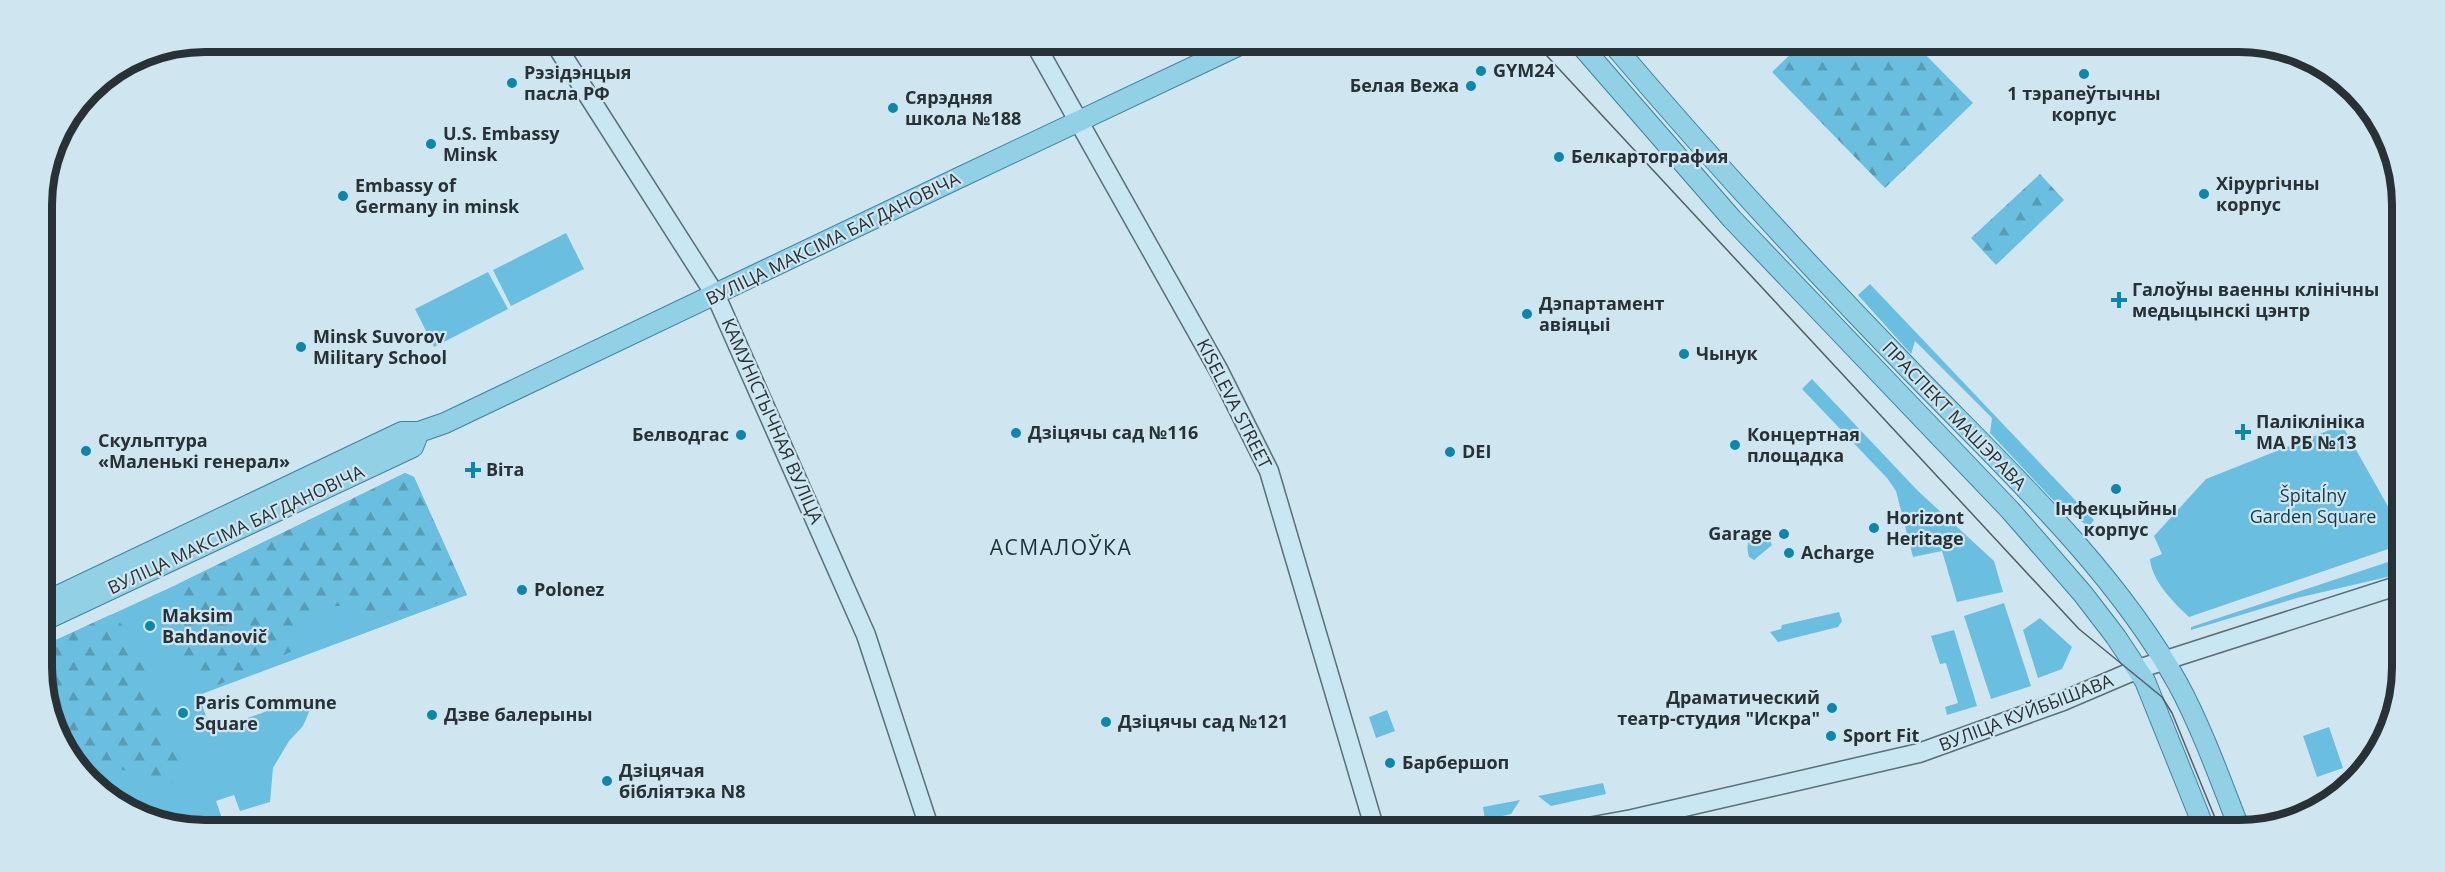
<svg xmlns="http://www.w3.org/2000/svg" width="2445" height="872" viewBox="0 0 2445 872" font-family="'Open Sans',sans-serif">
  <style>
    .green { fill: #6abfe0 }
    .forest { fill: url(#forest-firs) }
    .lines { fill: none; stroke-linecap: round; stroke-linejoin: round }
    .secondary-casing { stroke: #5a6f77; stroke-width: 21 }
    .primary-casing { stroke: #3d849c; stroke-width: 22 }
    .secondary { stroke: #c8e7f2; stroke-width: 18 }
    .primary { stroke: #92d0e5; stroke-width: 20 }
    .tram { stroke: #535f65; stroke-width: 1.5 }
    .poi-dot { fill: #0a87aa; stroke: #cfe6f0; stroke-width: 2 }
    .labels { text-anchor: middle; stroke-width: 4.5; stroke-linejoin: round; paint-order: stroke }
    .poi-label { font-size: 18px; font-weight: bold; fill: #283135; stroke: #cfe6f0; text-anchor: start }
    .street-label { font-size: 18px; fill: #283135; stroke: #cfe6f0 }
    .park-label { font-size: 18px; fill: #123947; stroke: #cfe6f0 }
    .quarter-label { font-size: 21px; letter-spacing: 1.5px; fill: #1c2f36; stroke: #cfe6f0 }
    .rim { fill: none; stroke: #283135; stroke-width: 8 }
  </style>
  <defs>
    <pattern id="forest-firs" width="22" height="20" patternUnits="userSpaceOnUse" patternTransform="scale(1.5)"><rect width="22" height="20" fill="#6abfe0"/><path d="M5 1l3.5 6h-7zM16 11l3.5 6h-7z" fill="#579cb6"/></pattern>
  </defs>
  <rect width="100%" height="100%" fill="#cfe6f0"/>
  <!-- green -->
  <path class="green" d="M566,233L584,269L511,306L493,270Z
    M488,272L508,309L434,347L415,309Z
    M1870,284L2094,520L2089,527L2054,501L1990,433L1992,418L1915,341L1911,354L1858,295Z
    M1812,379L1918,491L1994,561L2003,592L1957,602L1942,551L1913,557L1896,491L1887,478L1802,389Z
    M2342,425L2403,533V544L2189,617C2173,602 2152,581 2150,559L2162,554L2154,536L2206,479Z
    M405,473L414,477L467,595L199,695L211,731L307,697L313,703L303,726L289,741L273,768L270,802L240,811L234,795L216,801L226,830H206L154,821L83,774L45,698V645L178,584Z
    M1762,530L1773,531L1767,534L1772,545L1754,560L1749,557C1745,543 1749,537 1762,530Z
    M2397,559L2401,570L2396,575L2297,598L2191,630V627Z
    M2004,603L2031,686L1991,699L1964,616Z
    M1839,612L1842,621L1838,627L1778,642L1770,632L1781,629L1782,625Z
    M2040,618L2072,647L2062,669L2038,678L2023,630Z
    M1954,630L1977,706L1947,715L1945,707L1958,703L1946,663L1940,664L1931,636Z
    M1387,710L1395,731L1376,738L1369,717Z
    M2329,727L2343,768L2317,777L2303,736Z
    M1603,783L1606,794L1551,806L1538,796Z
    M1520,800L1511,814L1485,820L1483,807Z"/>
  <!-- forest -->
  <path class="forest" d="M1803,42H1913L1973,103L1885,188L1772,72Z
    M2040,174L2064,200L1996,265L1971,238Z
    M405,473L414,477L467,595L374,621L350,606H320L298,626L297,649L198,694L172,621L180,600L178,584Z
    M110,615L131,632L184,778L169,784L73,755L45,698V645Z"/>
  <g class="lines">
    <!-- secondary casing -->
    <g class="secondary-casing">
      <path id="secondary" d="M554,42L716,296L866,635L930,830
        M1034,42L1219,371L1269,471L1375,830
        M1572,830L1632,819L1919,753L2063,701L2138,669L2403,584"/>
    </g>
    <!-- primary casing -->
    <g class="primary-casing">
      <path id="primary" d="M1578,42L1732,219L2010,510L2083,594L2116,637L2145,681L2205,830
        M1611,42C1707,155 1807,264 1910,370C2002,465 2114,568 2178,684C2201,726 2222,784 2240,830
        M45,602L402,432H419L445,423C713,297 978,167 1246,42
        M45,620L413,447L419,432"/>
    </g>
    <!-- secondary -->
    <use href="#secondary" class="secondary"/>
    <!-- primary -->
    <use href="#primary" class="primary"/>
    <!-- tram -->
    <path class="tram" d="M1534,42L2079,629L2162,697L2172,713L2220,830"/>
  </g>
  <!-- markers -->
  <g class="poi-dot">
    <circle cx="1481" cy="71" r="6"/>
    <circle cx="2084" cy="74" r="6"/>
    <circle cx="512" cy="83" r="6"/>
    <circle cx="1471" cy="86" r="6"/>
    <circle cx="893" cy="108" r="6"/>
    <circle cx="431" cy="144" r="6"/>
    <circle cx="1559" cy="157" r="6"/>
    <circle cx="2204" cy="194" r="6"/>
    <circle cx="343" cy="196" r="6"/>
    <path d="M2116 291h6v6h6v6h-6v6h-6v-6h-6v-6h6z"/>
    <circle cx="1527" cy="314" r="6"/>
    <circle cx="301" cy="347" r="6"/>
    <circle cx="1684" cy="354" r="6"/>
    <path d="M2240 423h6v6h6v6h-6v6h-6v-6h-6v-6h6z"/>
    <circle cx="1016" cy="433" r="6"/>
    <circle cx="741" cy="435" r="6"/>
    <circle cx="1735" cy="445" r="6"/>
    <circle cx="86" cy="451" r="6"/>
    <circle cx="1450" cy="452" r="6"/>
    <path d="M470 461h6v6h6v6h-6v6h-6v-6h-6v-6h6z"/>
    <circle cx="2116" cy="489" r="6"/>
    <circle cx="1874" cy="528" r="6"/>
    <circle cx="1784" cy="534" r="6"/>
    <circle cx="1789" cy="553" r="6"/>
    <circle cx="522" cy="590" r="6"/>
    <circle cx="150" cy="626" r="6"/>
    <circle cx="1832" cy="708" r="6"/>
    <circle cx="183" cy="713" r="6"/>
    <circle cx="432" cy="715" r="6"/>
    <circle cx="1106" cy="722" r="6"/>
    <circle cx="1831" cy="736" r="6"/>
    <circle cx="1390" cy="763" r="6"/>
    <circle cx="607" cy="781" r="6"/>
  </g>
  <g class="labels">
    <!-- poi labels -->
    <g class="poi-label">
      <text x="1493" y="77">GYM24</text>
      <text x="524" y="79">Рэзідэнцыя<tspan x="524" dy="21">пасла РФ</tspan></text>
      <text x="1459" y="92" text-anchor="end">Белая Вежа</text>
      <text x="2084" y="100" text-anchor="middle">1 тэрапеўтычны<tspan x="2084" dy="21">корпус</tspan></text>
      <text x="905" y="104">Сярэдняя<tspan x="905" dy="21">школа №188</tspan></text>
      <text x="443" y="140">U.S. Embassy<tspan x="443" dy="21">Minsk</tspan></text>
      <text x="1571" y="163">Белкартография</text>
      <text x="2216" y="190">Хірургічны<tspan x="2216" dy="21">корпус</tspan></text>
      <text x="355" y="192">Embassy of<tspan x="355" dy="21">Germany in minsk</tspan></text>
      <text x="2132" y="296">Галоўны ваенны клінічны<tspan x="2132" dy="21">медыцынскі цэнтр</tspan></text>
      <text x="1539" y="310">Дэпартамент<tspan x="1539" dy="21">авіяцыі</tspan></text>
      <text x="313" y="343">Minsk Suvorov<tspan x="313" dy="21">Military School</tspan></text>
      <text x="1696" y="360">Чынук</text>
      <text x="2256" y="428">Паліклініка<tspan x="2256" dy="21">МА РБ №13</tspan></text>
      <text x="1028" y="439">Дзіцячы сад №116</text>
      <text x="729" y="441" text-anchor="end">Белводгас</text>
      <text x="1747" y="441">Концертная<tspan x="1747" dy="21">площадка</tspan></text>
      <text x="98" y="447">Скульптура<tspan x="98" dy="21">«Маленькі генерал»</tspan></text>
      <text x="1462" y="458">DEI</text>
      <text x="486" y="476">Віта</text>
      <text x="2116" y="515" text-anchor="middle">Інфекцыйны<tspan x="2116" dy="21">корпус</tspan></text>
      <text x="1886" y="524">Horizont<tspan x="1886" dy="21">Heritage</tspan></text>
      <text x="1772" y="540" text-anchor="end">Garage</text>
      <text x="1801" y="559">Acharge</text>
      <text x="534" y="596">Polonez</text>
      <text x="162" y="622">Maksim<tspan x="162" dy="21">Bahdanovič</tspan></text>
      <text x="1820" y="704" text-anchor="end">Драматический<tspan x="1820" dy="21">театр-студия "Искра"</tspan></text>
      <text x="195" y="709">Paris Commune<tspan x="195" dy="21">Square</tspan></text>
      <text x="444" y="721">Дзве балерыны</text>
      <text x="1118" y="728">Дзіцячы сад №121</text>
      <text x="1843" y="742">Sport Fit</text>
      <text x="1402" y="769">Барбершоп</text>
      <text x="619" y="777">Дзіцячая<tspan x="619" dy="21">бібліятэка N8</tspan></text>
    </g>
    <!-- street labels -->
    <g class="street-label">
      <text transform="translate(833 239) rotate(-26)" y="6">ВУЛІЦА МАКСІМА БАГДАНОВІЧА</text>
      <text transform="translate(1234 404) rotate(63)" y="6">KISELEVA STREET</text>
      <text transform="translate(1954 416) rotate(46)" y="6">ПРАСПЕКТ МАШЭРАВА</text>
      <text transform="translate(772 421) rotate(66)" y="6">КАМУНІСТЫЧНАЯ ВУЛІЦА</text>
      <text transform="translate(236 530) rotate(-25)" y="6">ВУЛІЦА МАКСІМА БАГДАНОВІЧА</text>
      <text transform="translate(2026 713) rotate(-21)" y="6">ВУЛІЦА КУЙБЫШАВА</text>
    </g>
    <!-- park labels -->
    <g class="park-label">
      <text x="2313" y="502">Špitaĺny<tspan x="2313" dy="21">Garden Square</tspan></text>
    </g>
    <!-- quarter labels -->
    <g class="quarter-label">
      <text x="1061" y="555">АСМАЛОЎКА</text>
    </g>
  </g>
  <!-- crop -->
  <path d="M0 0H2445V872H0ZM205 52H2239A153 153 0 0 1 2392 205V667A153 153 0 0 1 2239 820H205A153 153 0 0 1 52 667V205A153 153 0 0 1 205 52Z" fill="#cfe6f0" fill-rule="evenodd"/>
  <path class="rim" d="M205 52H2239A153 153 0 0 1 2392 205V667A153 153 0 0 1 2239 820H205A153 153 0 0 1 52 667V205A153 153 0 0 1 205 52Z"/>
</svg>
